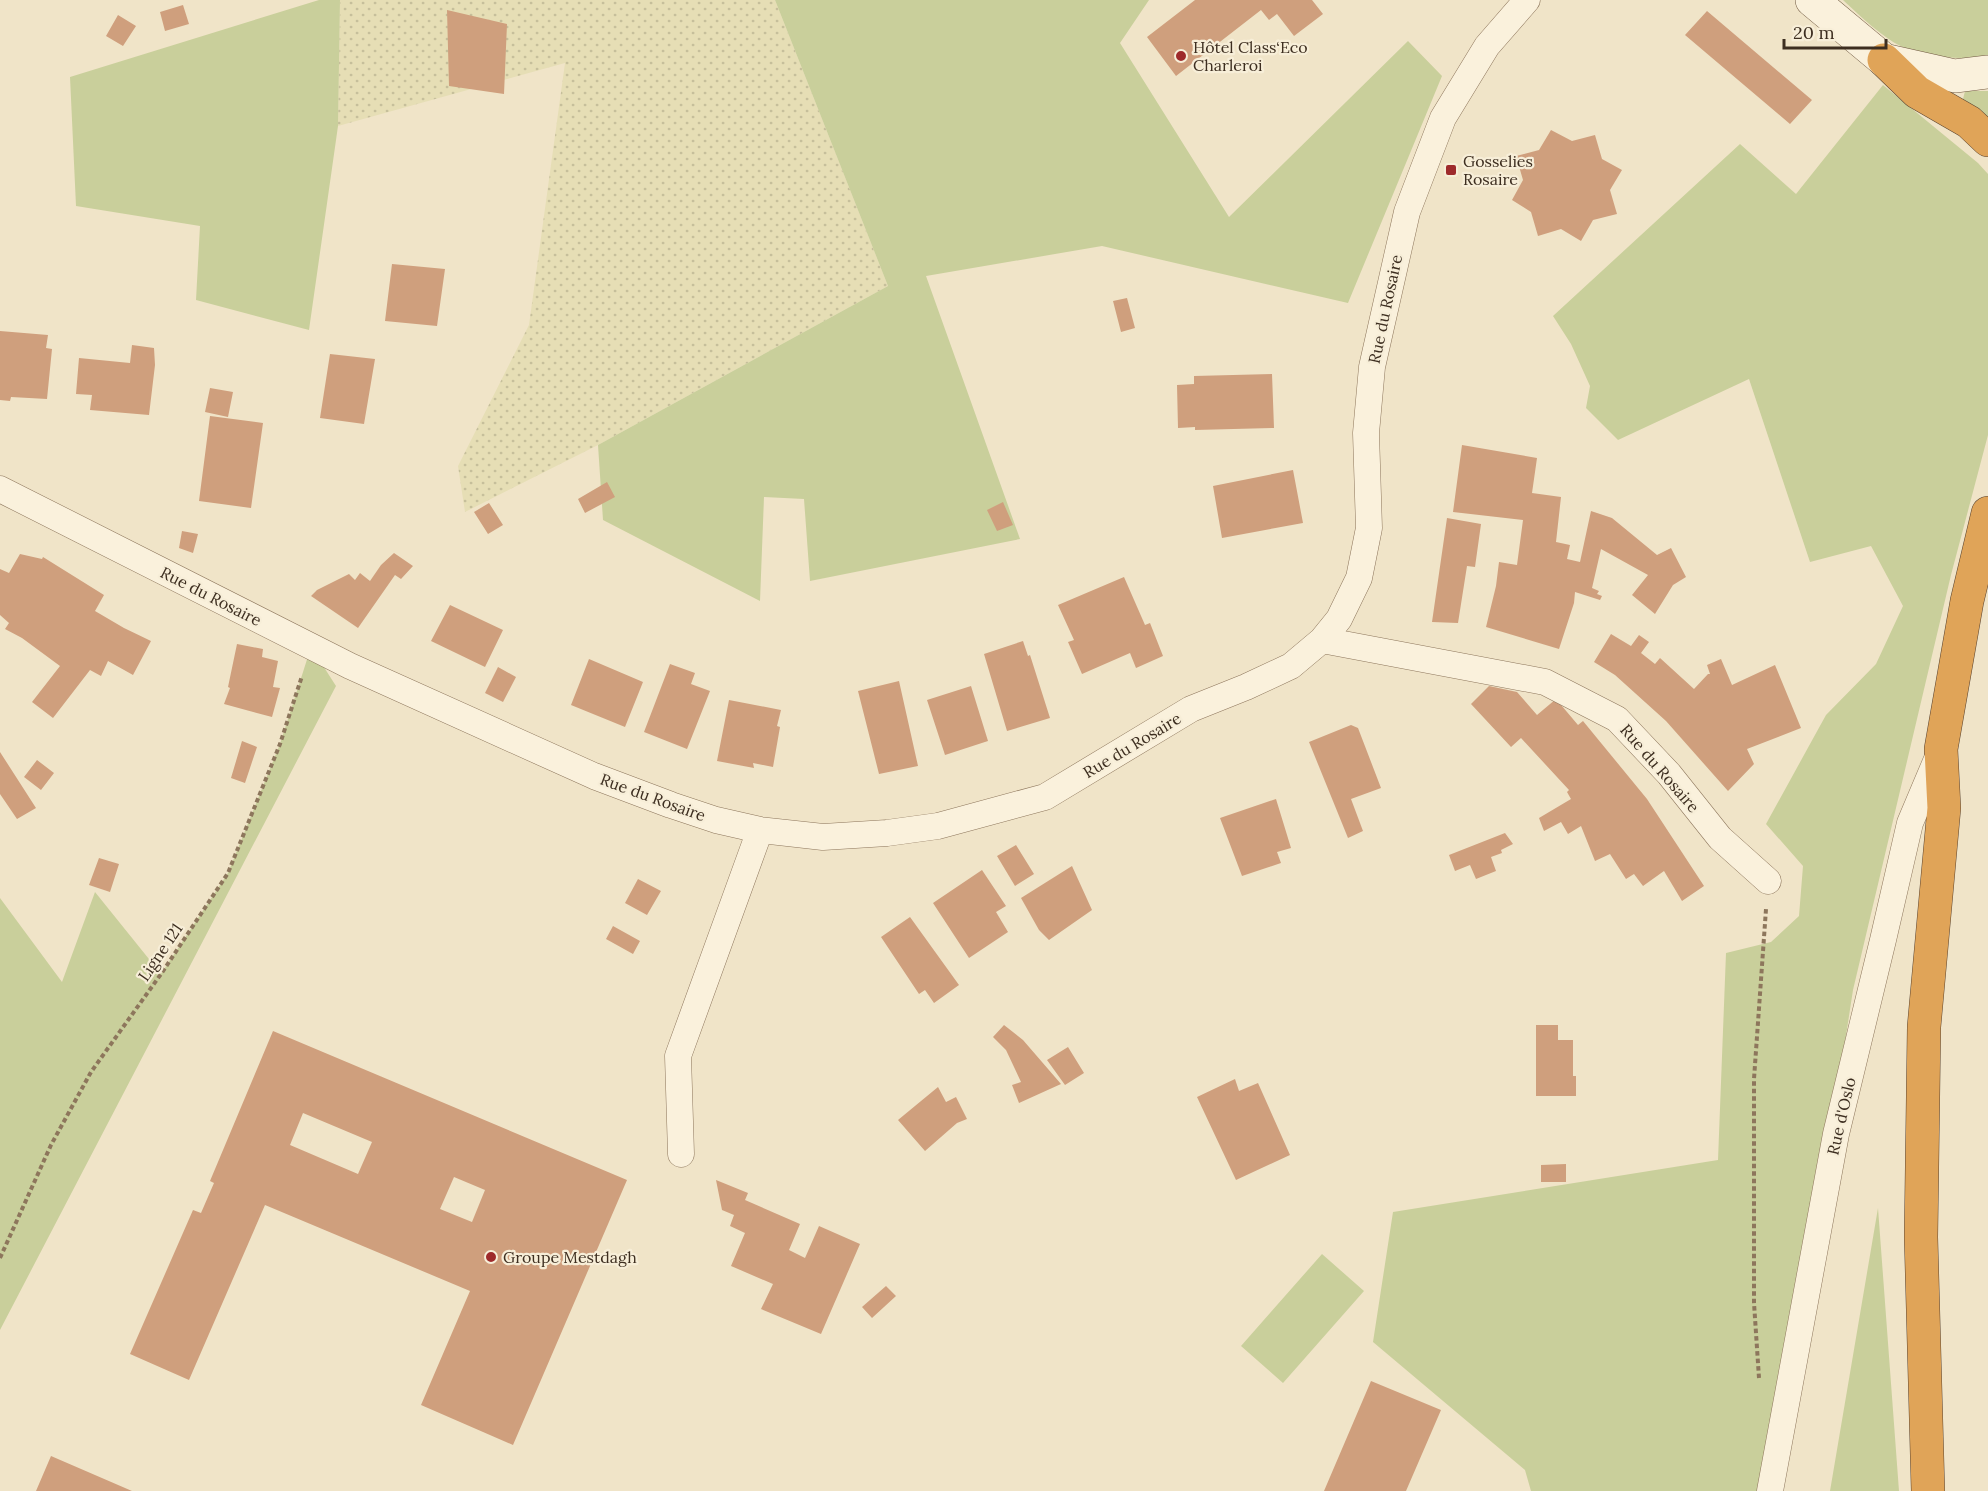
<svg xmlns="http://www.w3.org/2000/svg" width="1988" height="1491" viewBox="0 0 1988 1491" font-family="Lora,serif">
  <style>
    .farmland { fill: url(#farmland-dots) }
    .grass { fill: #c9cf9b }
    .building { fill: #cf9f7d; fill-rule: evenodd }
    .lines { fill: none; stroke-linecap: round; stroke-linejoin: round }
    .minor-casing { stroke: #8d765c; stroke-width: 27 }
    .secondary-casing { stroke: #6f573f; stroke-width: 34 }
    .motorway-casing { stroke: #5b4430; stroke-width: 34 }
    .path { stroke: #8d765c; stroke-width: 4; stroke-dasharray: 4.5 3; stroke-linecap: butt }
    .minor { stroke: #faf1dc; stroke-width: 26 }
    .secondary { stroke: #faf1dc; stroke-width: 33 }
    .motorway { stroke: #e0a458; stroke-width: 33 }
    .poi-dot { fill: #9e2a2b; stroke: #f7eed8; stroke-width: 2 }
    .labels { text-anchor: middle; stroke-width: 4.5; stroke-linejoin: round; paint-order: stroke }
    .poi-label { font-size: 16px; fill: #3d2e20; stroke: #f7eed8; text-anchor: start }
    .street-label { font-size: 16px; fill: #3d2e20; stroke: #f7eed8 }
  </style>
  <defs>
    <pattern id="farmland-dots" width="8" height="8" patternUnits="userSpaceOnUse" patternTransform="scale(1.5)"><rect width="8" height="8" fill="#e6deb5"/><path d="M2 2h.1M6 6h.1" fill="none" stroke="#c6bf9b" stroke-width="1.8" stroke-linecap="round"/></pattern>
  </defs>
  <rect width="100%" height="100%" fill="#f0e4c8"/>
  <!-- farmland -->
  <path class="farmland" d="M340,0H775L888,286L598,445L465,512L458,466L529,325L565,63L338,126Z"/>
  <!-- grass -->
  <path class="grass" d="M319,0H340L338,126L309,330L196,300L200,226L76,206L70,77Z
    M775,0H1149L1120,43L1229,217L1408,41L1442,76L1348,303L1102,246L926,276L1020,539L810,581L804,499L764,497L760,601L603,520L598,445L888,286Z
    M1843,0H1988V56C1961,60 1931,58 1905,48C1885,40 1859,15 1843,0Z
    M1883,85L1978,163L1988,174V435L1951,575L1853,990L1776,1491H1531L1525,1470L1373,1342L1393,1212L1718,1160L1726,953L1771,942L1799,916L1803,866L1766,824L1826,715L1876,664L1903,606L1871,546L1810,562L1749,379L1618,440L1586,408L1590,386L1571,344L1553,316L1740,144L1796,194Z
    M1965,91H1988V120L1963,99Z
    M311,647L336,686L0,1330V898L62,982L95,892L161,974L228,873L280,744Z
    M1878,1208L1899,1491H1830Z
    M1322,1254L1364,1291L1283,1383L1241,1346Z"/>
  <!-- building -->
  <path class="building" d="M1195,0H1312L1323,14L1294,36L1277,14L1269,20L1261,10L1176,76L1147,37Z
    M183,5L189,24L165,31L160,12Z
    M447,10L507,24L504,94L449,86Z
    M1707,11L1812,100L1790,124L1685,35Z
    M118,15L136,26L123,46L106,36Z
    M1551,130L1572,141L1595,135L1602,159L1622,170L1610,190L1617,214L1593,220L1581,241L1561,229L1538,236L1531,212L1512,200L1523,180L1516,156L1539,150Z
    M392,264L445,269L437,326L385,321Z
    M1127,298L1135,328L1121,332L1113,301Z
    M0,331L48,335L46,348L52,349L47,399L11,397L10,401L0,400Z
    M132,345L154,348L155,365L149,415L90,410L92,395L76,394L79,358L130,363Z
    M330,354L375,359L364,424L320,418Z
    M1272,374L1274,428L1195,430V427L1178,428L1177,385L1194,384V376Z
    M210,388L233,392L228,417L205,412Z
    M210,416L263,423L251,508L199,501Z
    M1462,445L1537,458L1532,493L1561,497L1556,542L1570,545L1567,559L1580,562L1591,511L1612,518L1657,555L1671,548L1686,577L1673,585L1655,614L1632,595L1648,575L1601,549L1592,588L1599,591L1597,594L1602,596L1600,600L1575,592L1574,603L1559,649L1486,627L1496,586L1499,562L1517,565L1523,520L1453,512Z
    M1293,470L1303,523L1222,538L1213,486Z
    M607,482L615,497L585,513L578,499Z
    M1003,502L1013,525L997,531L987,510Z
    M489,503L503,525L488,534L474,512Z
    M1447,518L1481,524L1475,567L1467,566L1458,623L1432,622Z
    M182,531L198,534L193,553L179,548Z
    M394,553L413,566L401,579L395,575L358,628L311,596L317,590L349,574L355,580L360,573L370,581L381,565Z
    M20,554L42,559L43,557L104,595L95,611L124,628L151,641L133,675L108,661L101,676L90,670L53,718L32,702L60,666L22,638L5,629L9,623L0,615V569L9,573Z
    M1124,577L1145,625L1150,623L1163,656L1136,668L1130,653L1082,674L1068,642L1074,640L1058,605Z
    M450,605L503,630L485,667L431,641Z
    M1611,634L1631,646L1639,635L1649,642L1641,653L1655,664L1660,658L1694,689L1708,674H1710L1707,665L1721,659L1732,685L1775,665L1801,728L1747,749L1754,764L1728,791L1666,721L1615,675L1594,662Z
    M1023,641L1028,656L1030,655L1050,718L1007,731L984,654Z
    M237,644L263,649L262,657L278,661L273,687L280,688L272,717L224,704L230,688L228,687Z
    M589,659L643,682L625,727L571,705Z
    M670,664L695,673L691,684L710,691L687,749L644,732Z
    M498,667L516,677L503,702L485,693Z
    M899,681L918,766L879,774L858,691Z
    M971,686L988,741L945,755L927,700Z
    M1489,686L1517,692L1537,715L1556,699L1578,725L1583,721L1647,799L1704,886L1682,901L1664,871L1643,886L1634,874L1626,879L1610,854L1595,861L1581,826L1568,834L1561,822L1544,831L1539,818L1571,799L1567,792L1569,790L1521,738L1511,747L1471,704Z
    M729,700L781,710L777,726L780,727L773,767L753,763L754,768L717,761Z
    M1351,725L1358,728L1381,788L1351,799L1363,831L1348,838L1309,742Z
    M242,741L257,747L245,783L231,778Z
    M0,752L36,808L17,819L0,794Z
    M37,760L54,773L41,790L24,777Z
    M1276,799L1291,848L1277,852L1281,863L1242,876L1220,818Z
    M1505,833L1513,844L1501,850L1502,853L1491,857L1496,871L1476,879L1470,865L1455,871L1449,855Z
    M1016,845L1034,874L1015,886L997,856Z
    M99,858L119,864L110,892L89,885Z
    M1072,866L1092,910L1049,940L1039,930L1021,898Z
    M982,870L1006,906L996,912L1008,932L969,958L933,903Z
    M638,879L661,891L647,915L625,903Z
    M910,917L959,985L934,1003L925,990L919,994L881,937Z
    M613,926L640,941L633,954L606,939Z
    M1004,1025L1023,1040L1061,1084L1019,1103L1012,1085L1021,1082L1006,1050L993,1037Z
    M1536,1025H1558V1040H1573V1076H1576V1096H1536Z
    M273,1031L627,1180L513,1445L421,1405L470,1291L265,1205L189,1380L130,1354L193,1210L201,1213L214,1183L210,1181ZM303,1113L372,1142L358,1174L290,1145ZM454,1177L485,1190L472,1222L440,1209Z
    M1068,1047L1084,1073L1065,1085L1047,1060Z
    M1235,1079L1239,1091L1258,1083L1290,1155L1236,1180L1197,1097Z
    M938,1087L946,1102L956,1097L967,1119L957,1123L925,1151L898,1120Z
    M1566,1164V1182H1541V1165Z
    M716,1180L748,1193L745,1200L800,1224L789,1250L805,1258L819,1226L860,1244L821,1334L761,1309L773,1284L731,1266L745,1233L730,1226L734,1215L722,1210Z
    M886,1286L896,1296L872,1318L862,1307Z
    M1371,1381L1441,1410L1406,1491H1324Z
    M51,1456L132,1491H36Z"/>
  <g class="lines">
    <!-- minor casing -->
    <g class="minor-casing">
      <path id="minor" d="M0,489L350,666L594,776L671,805L716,820L760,830L823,837L887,833L938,826L1045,797L1191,709L1246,687L1291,666L1322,640L1339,619L1359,578L1369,528L1366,433L1372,367L1407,212L1443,118L1487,46L1527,0
        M1322,640L1545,682L1617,719L1669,774L1720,838L1768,881
        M681,1154L678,1056L760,830
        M1770,1491L1836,1134L1883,940L1910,823L1940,752"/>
    </g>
    <!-- secondary casing -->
    <g class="secondary-casing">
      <path id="secondary" d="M1812,0L1884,60L1955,76L1988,72"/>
    </g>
    <!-- motorway casing -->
    <g class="motorway-casing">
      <path id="motorway" d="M1884,60L1917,92L1969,122L1988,140
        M1928,1491L1921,1237L1924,1027L1944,808L1941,749L1967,601L1988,513"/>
    </g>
    <!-- path -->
    <path class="path" d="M0,1258L51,1145L91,1072L161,974L228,873L280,744L302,676
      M1759,1378L1754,1303V1079L1766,909"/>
    <!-- minor -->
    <use href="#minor" class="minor"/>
    <!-- secondary -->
    <use href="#secondary" class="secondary"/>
    <!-- motorway -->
    <use href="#motorway" class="motorway"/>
  </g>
  <!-- markers -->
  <g class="poi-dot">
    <circle cx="1181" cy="56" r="6"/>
    <rect x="1445" y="164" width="12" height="12" rx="3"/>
    <circle cx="491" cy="1257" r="6"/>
  </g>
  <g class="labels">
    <!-- poi labels -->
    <g class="poi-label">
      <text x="1193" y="53">Hôtel Class‘Eco<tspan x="1193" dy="18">Charleroi</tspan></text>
      <text x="1463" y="167">Gosselies<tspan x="1463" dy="18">Rosaire</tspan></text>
      <text x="503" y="1263">Groupe Mestdagh</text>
    </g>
    <!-- street labels -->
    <g class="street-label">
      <text transform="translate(1385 309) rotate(-78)" y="6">Rue du Rosaire</text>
      <text transform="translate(211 596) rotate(27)" y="6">Rue du Rosaire</text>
      <text transform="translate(1132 745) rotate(-31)" y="6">Rue du Rosaire</text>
      <text transform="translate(1660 768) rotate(49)" y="6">Rue du Rosaire</text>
      <text transform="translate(653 797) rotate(20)" y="6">Rue du Rosaire</text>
      <text transform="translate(160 952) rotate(-56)" y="6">Ligne 121</text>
      <text transform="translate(1841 1116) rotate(-77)" y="6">Rue d'Oslo</text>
    </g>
  </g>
  <!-- scale -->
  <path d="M1784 39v9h102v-9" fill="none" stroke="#3d2e20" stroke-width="3"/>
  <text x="1793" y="39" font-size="18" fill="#3d2e20" stroke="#f7eed8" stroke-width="4.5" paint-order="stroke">20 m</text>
</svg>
